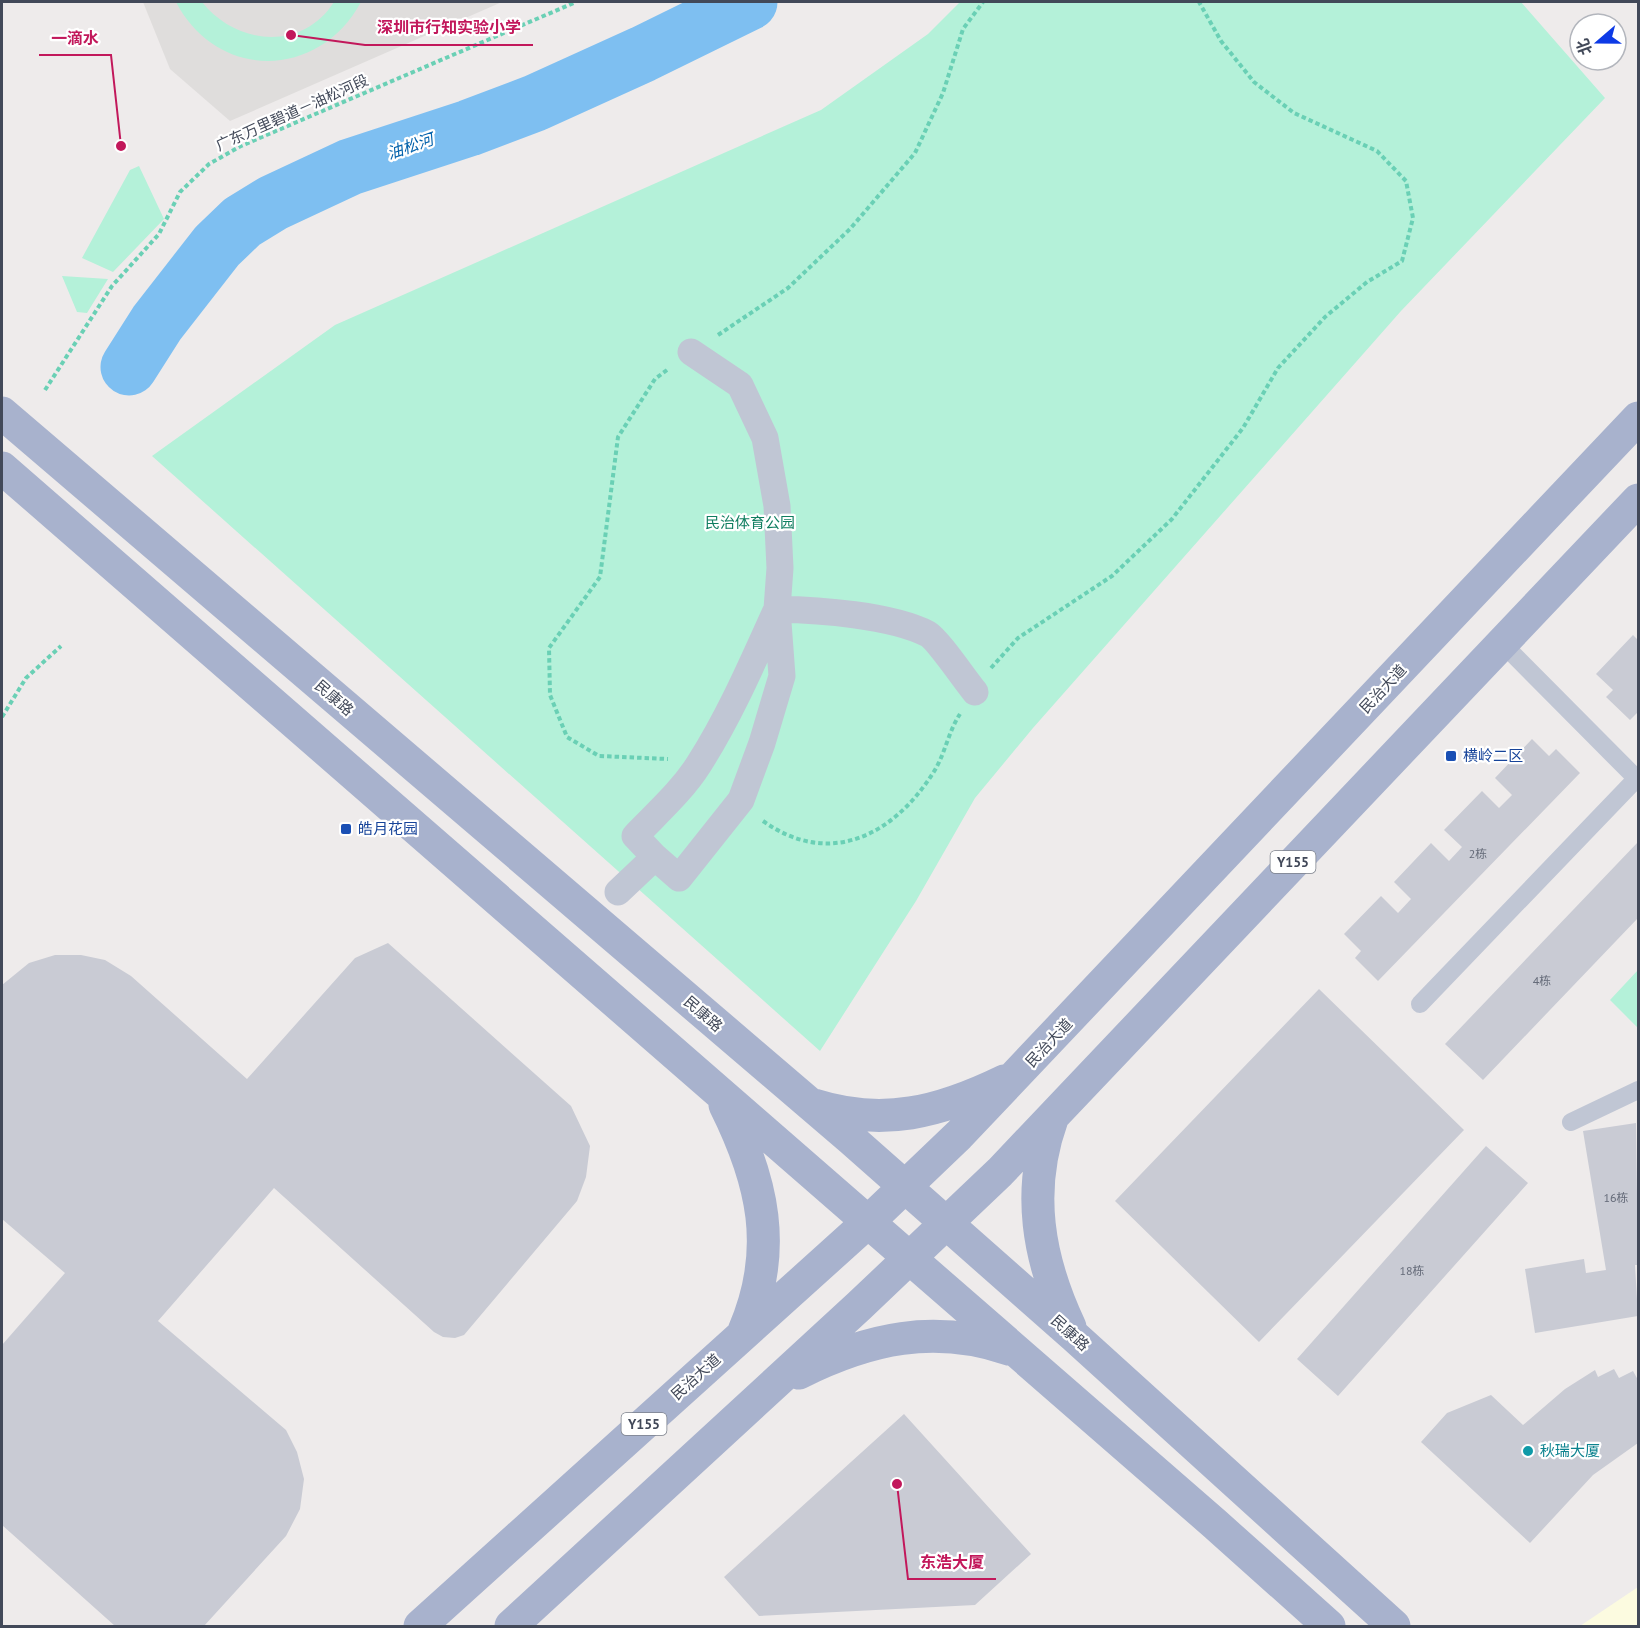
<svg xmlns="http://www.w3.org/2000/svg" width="1640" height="1628" viewBox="0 0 1640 1628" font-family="'PT Sans','Noto Sans SC',sans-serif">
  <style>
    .commercial { fill: #fcfbe0 }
    .education { fill: #dfdddc }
    .green { fill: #b4f1d9 }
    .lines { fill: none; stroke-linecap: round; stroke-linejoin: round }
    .river { stroke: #7ebff1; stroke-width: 57 }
    .building { fill: #c9cbd4 }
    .path { stroke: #6ad0b5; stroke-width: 4; stroke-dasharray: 4.5 3; stroke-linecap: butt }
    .service { stroke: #c0c6d4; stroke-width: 18 }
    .pedestrian { stroke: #c0c6d4; stroke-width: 27 }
    .primary { stroke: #a8b2cd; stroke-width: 33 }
    .transit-dot { fill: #1a4fb4; stroke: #fff; stroke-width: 2 }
    .culture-dot { fill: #0f9aa8; stroke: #fff; stroke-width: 2 }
    .labels { text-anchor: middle; stroke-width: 4.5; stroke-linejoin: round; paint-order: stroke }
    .number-label { font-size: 12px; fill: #646a78 }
    .shield { fill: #fff; stroke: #7b808b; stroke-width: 1.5 }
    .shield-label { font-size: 14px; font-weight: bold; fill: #424959 }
    .street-label { font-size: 15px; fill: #424959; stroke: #fff }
    .park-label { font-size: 15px; fill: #107e60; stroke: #fff }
    .transit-label { font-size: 15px; fill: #164399; stroke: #fff; text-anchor: start }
    .culture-label { font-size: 15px; fill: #0d838f; stroke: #fff; text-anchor: start }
    .water-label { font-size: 16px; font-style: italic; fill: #0362ac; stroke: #fff }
    .leader { fill: none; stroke: #c2185b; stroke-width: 2 }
    .callout-dot { fill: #c2185b; stroke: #fff; stroke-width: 2 }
    .callout-label { font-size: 16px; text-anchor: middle; font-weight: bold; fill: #c2185b; stroke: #fff; stroke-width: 4.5; stroke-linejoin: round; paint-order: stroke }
  </style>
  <rect width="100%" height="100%" fill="#eeebeb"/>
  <!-- commercial -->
  <path class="commercial" d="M1638,1587V1626H1580Z"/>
  <!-- education -->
  <path class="education" d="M143,2H502L230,121L170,69Z"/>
  <!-- green -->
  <path class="green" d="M176,2H202C236,45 302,52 334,2H361C319,80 217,81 176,2Z
    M960,2H1521L1605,98L1401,311L1033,728L975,798L916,901L820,1051L152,456L335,325L821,110L928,34Z
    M139,166L164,219L113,272L82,258L130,170Z
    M62,276L108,279L87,313L77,312Z
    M1638,970V1028L1610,1000Z"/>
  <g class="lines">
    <!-- river -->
    <path class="river" d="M129,367L157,323L217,246L242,222L273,203L350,167L469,128L535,103L643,54L749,2"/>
  </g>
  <!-- building -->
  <path class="building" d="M1633,635L1638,640V712L1630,720L1606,697L1613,690L1596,674Z
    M1532,739L1549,756L1556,749L1580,773L1378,981L1355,958L1361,951L1344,934L1381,896L1398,913L1411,899L1394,882L1431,843L1449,861L1462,847L1444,830L1482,791L1499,808L1512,795L1495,778Z
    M1638,842V918L1483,1080L1445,1044Z
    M388,943L571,1106L590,1146L586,1177L577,1201L464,1335L455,1338L443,1337L434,1332L274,1188L158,1321L286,1430L297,1452L304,1479L300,1509L286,1536L204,1626H115L2,1525V1345L65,1273L2,1219V985L29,963L55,955H81L105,960L131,976L247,1079L355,958Z
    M1319,989L1464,1130L1259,1342L1115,1201Z
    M1636,1123L1638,1265H1635L1638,1316L1535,1333L1525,1269L1584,1259L1586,1273L1606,1270L1583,1131Z
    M1486,1146L1528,1183L1338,1396L1297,1359Z
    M1614,1369L1619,1378L1633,1371L1638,1380V1443L1593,1475L1530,1543L1421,1442L1447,1413L1491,1395L1523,1425L1565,1389L1595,1370L1598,1377Z
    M904,1414L1031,1554L975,1605L759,1616L724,1577Z"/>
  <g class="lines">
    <!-- path -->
    <path class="path" d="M718,335L788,288L850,229L915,153L943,93L963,29L983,2
      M667,370L655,379L618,437L600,577L549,648L550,695L567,737L599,756L668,759
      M45,390L112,286L159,234L180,192L209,164L241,146L576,2
      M991,668L1018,638L1112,576L1172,519L1243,428L1278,368L1325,317L1367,282L1402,261L1413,218L1406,181L1377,151L1294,113L1254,82L1221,41L1199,2
      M2,717L26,678L61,646
      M763,821C829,868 893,836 933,773C945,755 948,732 960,714"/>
    <!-- service -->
    <path class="service" d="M1502,643L1638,780
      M1420,1004L1638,777
      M1571,1122L1638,1090"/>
    <!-- pedestrian -->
    <path class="pedestrian" d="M777,609C819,610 891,615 928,634C938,640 965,680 975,692
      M655,857L679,878L741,800L762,743L782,676L777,609L780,568L777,506L765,438L740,385L691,352
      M618,892L655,857L635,836C657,813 682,791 699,764C729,717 752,664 775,613"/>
    <!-- primary -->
    <path class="primary" d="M2,413L851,1139L1074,1336L1394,1626
      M2,468L1215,1524L1329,1626
      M725,1105C763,1181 779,1250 744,1331
      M814,1105C883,1127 940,1112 1004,1081
      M1052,1119C1026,1191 1038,1259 1070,1327
      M799,1373C869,1338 934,1324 1009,1349
      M420,1626L868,1222L959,1135L1638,418
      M511,1626L859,1306L1000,1172L1638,500"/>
  </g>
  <!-- markers -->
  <g class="transit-dot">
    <rect x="1445" y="750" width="12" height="12" rx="3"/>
    <rect x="340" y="823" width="12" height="12" rx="3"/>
  </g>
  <circle class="culture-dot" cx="1528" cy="1451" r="6"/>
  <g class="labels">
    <!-- number labels -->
    <g class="number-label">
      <text x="1478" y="858">2栋</text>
      <text x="1542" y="985">4栋</text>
      <text x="1616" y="1202">16栋</text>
      <text x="1412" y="1275">18栋</text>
    </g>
    <!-- shield labels -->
    <g class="shield">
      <rect x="1270.5" y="851" width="45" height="22" rx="4.5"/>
      <rect x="621.5" y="1413" width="45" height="22" rx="4.5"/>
    </g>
    <g class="shield-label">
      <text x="1293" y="867">Y155</text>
      <text x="644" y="1429">Y155</text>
    </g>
    <!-- street labels -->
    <g class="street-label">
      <text transform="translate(292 113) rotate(-24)" y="5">广东万里碧道－油松河段</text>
      <text transform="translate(1383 689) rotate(-47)" y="5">民治大道</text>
      <text transform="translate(334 698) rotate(41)" y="5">民康路</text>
      <text transform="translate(703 1014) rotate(41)" y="5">民康路</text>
      <text transform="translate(1049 1043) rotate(-47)" y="5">民治大道</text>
      <text transform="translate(1070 1333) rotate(42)" y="5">民康路</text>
      <text transform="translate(696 1377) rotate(-42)" y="5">民治大道</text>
    </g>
    <!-- park labels -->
    <g class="park-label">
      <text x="750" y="528">民治体育公园</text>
    </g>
    <!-- transit labels -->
    <g class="transit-label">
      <text x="1463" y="761">横岭二区</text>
      <text x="358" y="834">皓月花园</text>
    </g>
    <!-- culture labels -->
    <g class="culture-label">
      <text x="1540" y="1456">秋瑞大厦</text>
    </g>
    <!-- water labels -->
    <g class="water-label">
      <text transform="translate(410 146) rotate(-19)" y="6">油松河</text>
    </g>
  </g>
  <!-- callouts -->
  <path class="leader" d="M291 35L365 45H533M121 146L111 55H39M897 1484L908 1579H996"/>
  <g class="callout-dot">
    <circle cx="291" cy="35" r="6"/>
    <circle cx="121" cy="146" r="6"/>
    <circle cx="897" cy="1484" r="6"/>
  </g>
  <g class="callout-label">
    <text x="449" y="33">深圳市行知实验小学</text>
    <text x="75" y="44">一滴水</text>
    <text x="952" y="1568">东浩大厦</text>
  </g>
  <!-- border -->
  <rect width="1640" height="1628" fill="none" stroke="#424959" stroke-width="6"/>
  <!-- north arrow -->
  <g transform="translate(1598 42) rotate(250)"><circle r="28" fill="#ffffff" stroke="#b3b6bd" stroke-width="1.5"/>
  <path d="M0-4.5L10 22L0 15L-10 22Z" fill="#0d3ae6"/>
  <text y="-9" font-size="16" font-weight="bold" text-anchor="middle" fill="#424959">北</text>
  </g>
</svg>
